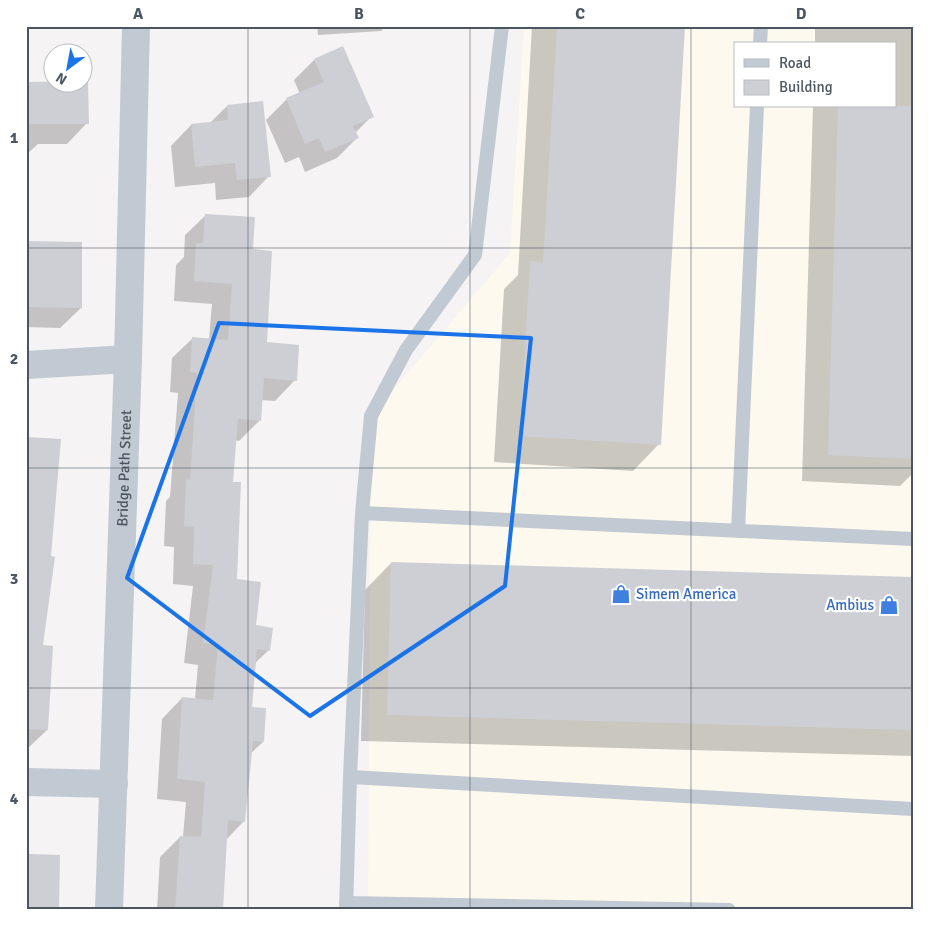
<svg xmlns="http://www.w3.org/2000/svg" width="939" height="936" viewBox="0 0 939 936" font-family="Signika,sans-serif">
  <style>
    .commercial { fill: #fdf9ef; fill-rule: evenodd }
    .shadow { fill: #0003 }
    .building { fill: #cdcfd5 }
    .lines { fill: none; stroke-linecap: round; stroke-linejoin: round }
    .service { stroke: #c1cad2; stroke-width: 14 }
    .minor { stroke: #c1cad2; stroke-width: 28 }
    .marked { fill: none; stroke: #1a73e8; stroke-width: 4; stroke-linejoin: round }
    .grid { fill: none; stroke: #4a5661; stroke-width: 1; stroke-opacity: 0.55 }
    .labels { text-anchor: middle; stroke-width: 4.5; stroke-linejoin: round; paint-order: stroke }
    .street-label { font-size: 15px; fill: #4a5661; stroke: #fff }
    .shop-label { font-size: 15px; fill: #366cbe; stroke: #fff; text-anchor: start }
    .neatline { fill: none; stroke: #4a5661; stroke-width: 2 }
    .grid-label { font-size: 16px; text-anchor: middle; font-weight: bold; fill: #4a5661 }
  </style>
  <rect width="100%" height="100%" fill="#f5f3f3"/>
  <!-- commercial -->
  <path class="commercial" d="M524,26H913V910H368L371,416L510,253ZM735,44H895V106H735Z"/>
  <!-- shadow -->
  <path class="shadow" d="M317,26H386L381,31L318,35Z
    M532,26H684L659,444L633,471L494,462L504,289L518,275Z
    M815,26H913V116L910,191L913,194V473L900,486L802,481L813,106H895V44H815Z
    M314,60L372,116L355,133L357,138L337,158L305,172L299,157L285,163L266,120L287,99L300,94L294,80Z
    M26,84L87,123L67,144H38L26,155Z
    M227,106L269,176L249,197L216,200L215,183L175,187L171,146L191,125L210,123Z
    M206,215L251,250L266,343L295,380L275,401L261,400L260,420L239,441L235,440L232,483L236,580L254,627L269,650L254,664L251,708L263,742L250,754L244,821L226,840L221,910H157L160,857L180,837H183L186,802L157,799L162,719L182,698L195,699L198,665L184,663L193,586L173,584L174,547L164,546L166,501L170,497L178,393L170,392L172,358L193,338L209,339L212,304L174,301L176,265L184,257L185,235Z
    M26,242L81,308L60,328L26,327Z
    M26,438L47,730L26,750Z
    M391,563L913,578V756L361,741L365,590Z
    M29,855L26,910V858Z"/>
  <!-- building -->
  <path class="building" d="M557,26H685L661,445L520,436L530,261L543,262Z
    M343,46L374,117L353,126L359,138L325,152L319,138L305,144L286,98L324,82L314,59Z
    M88,81L89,124H26V82Z
    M263,101L271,177L237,180L235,163L195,167L191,124L228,120L227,105Z
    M838,106H913L911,190L913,193V459L828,455Z
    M205,214L255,217L253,249L272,251L267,342L299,345L297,381L264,378L261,421L238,419L233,482H241L237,579L261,582L256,625L273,628L270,651L257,649L252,707L266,708L264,742L253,741L245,822L228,820L223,910H175L180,836L201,837L205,782L177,779L182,697L213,700L218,644L203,643L213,565L193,564L194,527L184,526L186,479L190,480L197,373L190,372L192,337L228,340L232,284L194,281L196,243H203Z
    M26,241L82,242V308L26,307Z
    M26,437L61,439L51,556L55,557L43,645L53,646L48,730L26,729Z
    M391,562L913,577V730L387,715Z
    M29,854L60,855L59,910H26V873H28Z"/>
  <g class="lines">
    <!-- service -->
    <path class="service" d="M760,44L761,26
      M362,513L371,416L406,350L475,255L502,26
      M738,531L757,106
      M913,539L362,513L350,777L913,809
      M346,903L729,910
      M346,910L350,777"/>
    <!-- minor -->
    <g class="minor">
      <path d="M26,365L128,359"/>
      <path d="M26,782L114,784"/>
      <path id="s1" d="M109,910L128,359L136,26"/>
    </g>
  </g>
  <!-- marked area -->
  <path class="marked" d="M219,323L531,338L505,586L310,716L127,578Z"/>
  <!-- grid -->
  <path class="grid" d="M248,26V910M470,26V910M691,26V910M26,248H913M26,468H913M26,688H913"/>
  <!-- icons -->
  <defs>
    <g id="shop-bare" transform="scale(1.5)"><path d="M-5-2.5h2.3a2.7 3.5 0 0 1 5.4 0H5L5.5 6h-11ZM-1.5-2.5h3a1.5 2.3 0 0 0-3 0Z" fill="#3f7fe0" stroke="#fff" stroke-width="2.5" paint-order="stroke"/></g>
  </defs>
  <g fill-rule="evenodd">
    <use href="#shop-bare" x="621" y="594"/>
    <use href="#shop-bare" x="889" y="605"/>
  </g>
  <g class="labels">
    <!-- street labels -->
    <g class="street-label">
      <text dy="5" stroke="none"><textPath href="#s1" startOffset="442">Bridge Path Street</textPath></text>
    </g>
    <!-- shop labels -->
    <g class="shop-label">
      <text x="636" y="599">Simem America</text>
      <text x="874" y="610" text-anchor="end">Ambius</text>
    </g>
  </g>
  <!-- border -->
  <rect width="939" height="936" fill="none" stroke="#ffffff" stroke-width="55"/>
  <!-- legend -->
  <rect x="734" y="42" width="162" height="65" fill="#ffffff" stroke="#b7bbc0"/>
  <rect x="744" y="59" width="25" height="8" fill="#c1cad2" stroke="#b7bbc0"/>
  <text x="779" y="68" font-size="15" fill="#4a5661">Road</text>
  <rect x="744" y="80" width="25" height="15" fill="#cdcfd5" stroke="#b7bbc0"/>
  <text x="779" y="92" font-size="15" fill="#4a5661">Building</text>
  <!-- north arrow -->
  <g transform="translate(68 68) rotate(212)"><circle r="24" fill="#ffffff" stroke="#b7bbc0"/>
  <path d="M0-4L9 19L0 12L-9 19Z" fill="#1a73e8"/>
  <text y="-8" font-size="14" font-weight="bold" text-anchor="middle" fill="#4a5661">N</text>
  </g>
  <rect x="28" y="28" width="884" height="880" class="neatline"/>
  <g class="grid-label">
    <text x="138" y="19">A</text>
    <text x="359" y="19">B</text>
    <text x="580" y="19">C</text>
    <text x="801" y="19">D</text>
    <text x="14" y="143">1</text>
    <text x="14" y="364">2</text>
    <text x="14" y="584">3</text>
    <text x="14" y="804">4</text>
  </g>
</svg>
